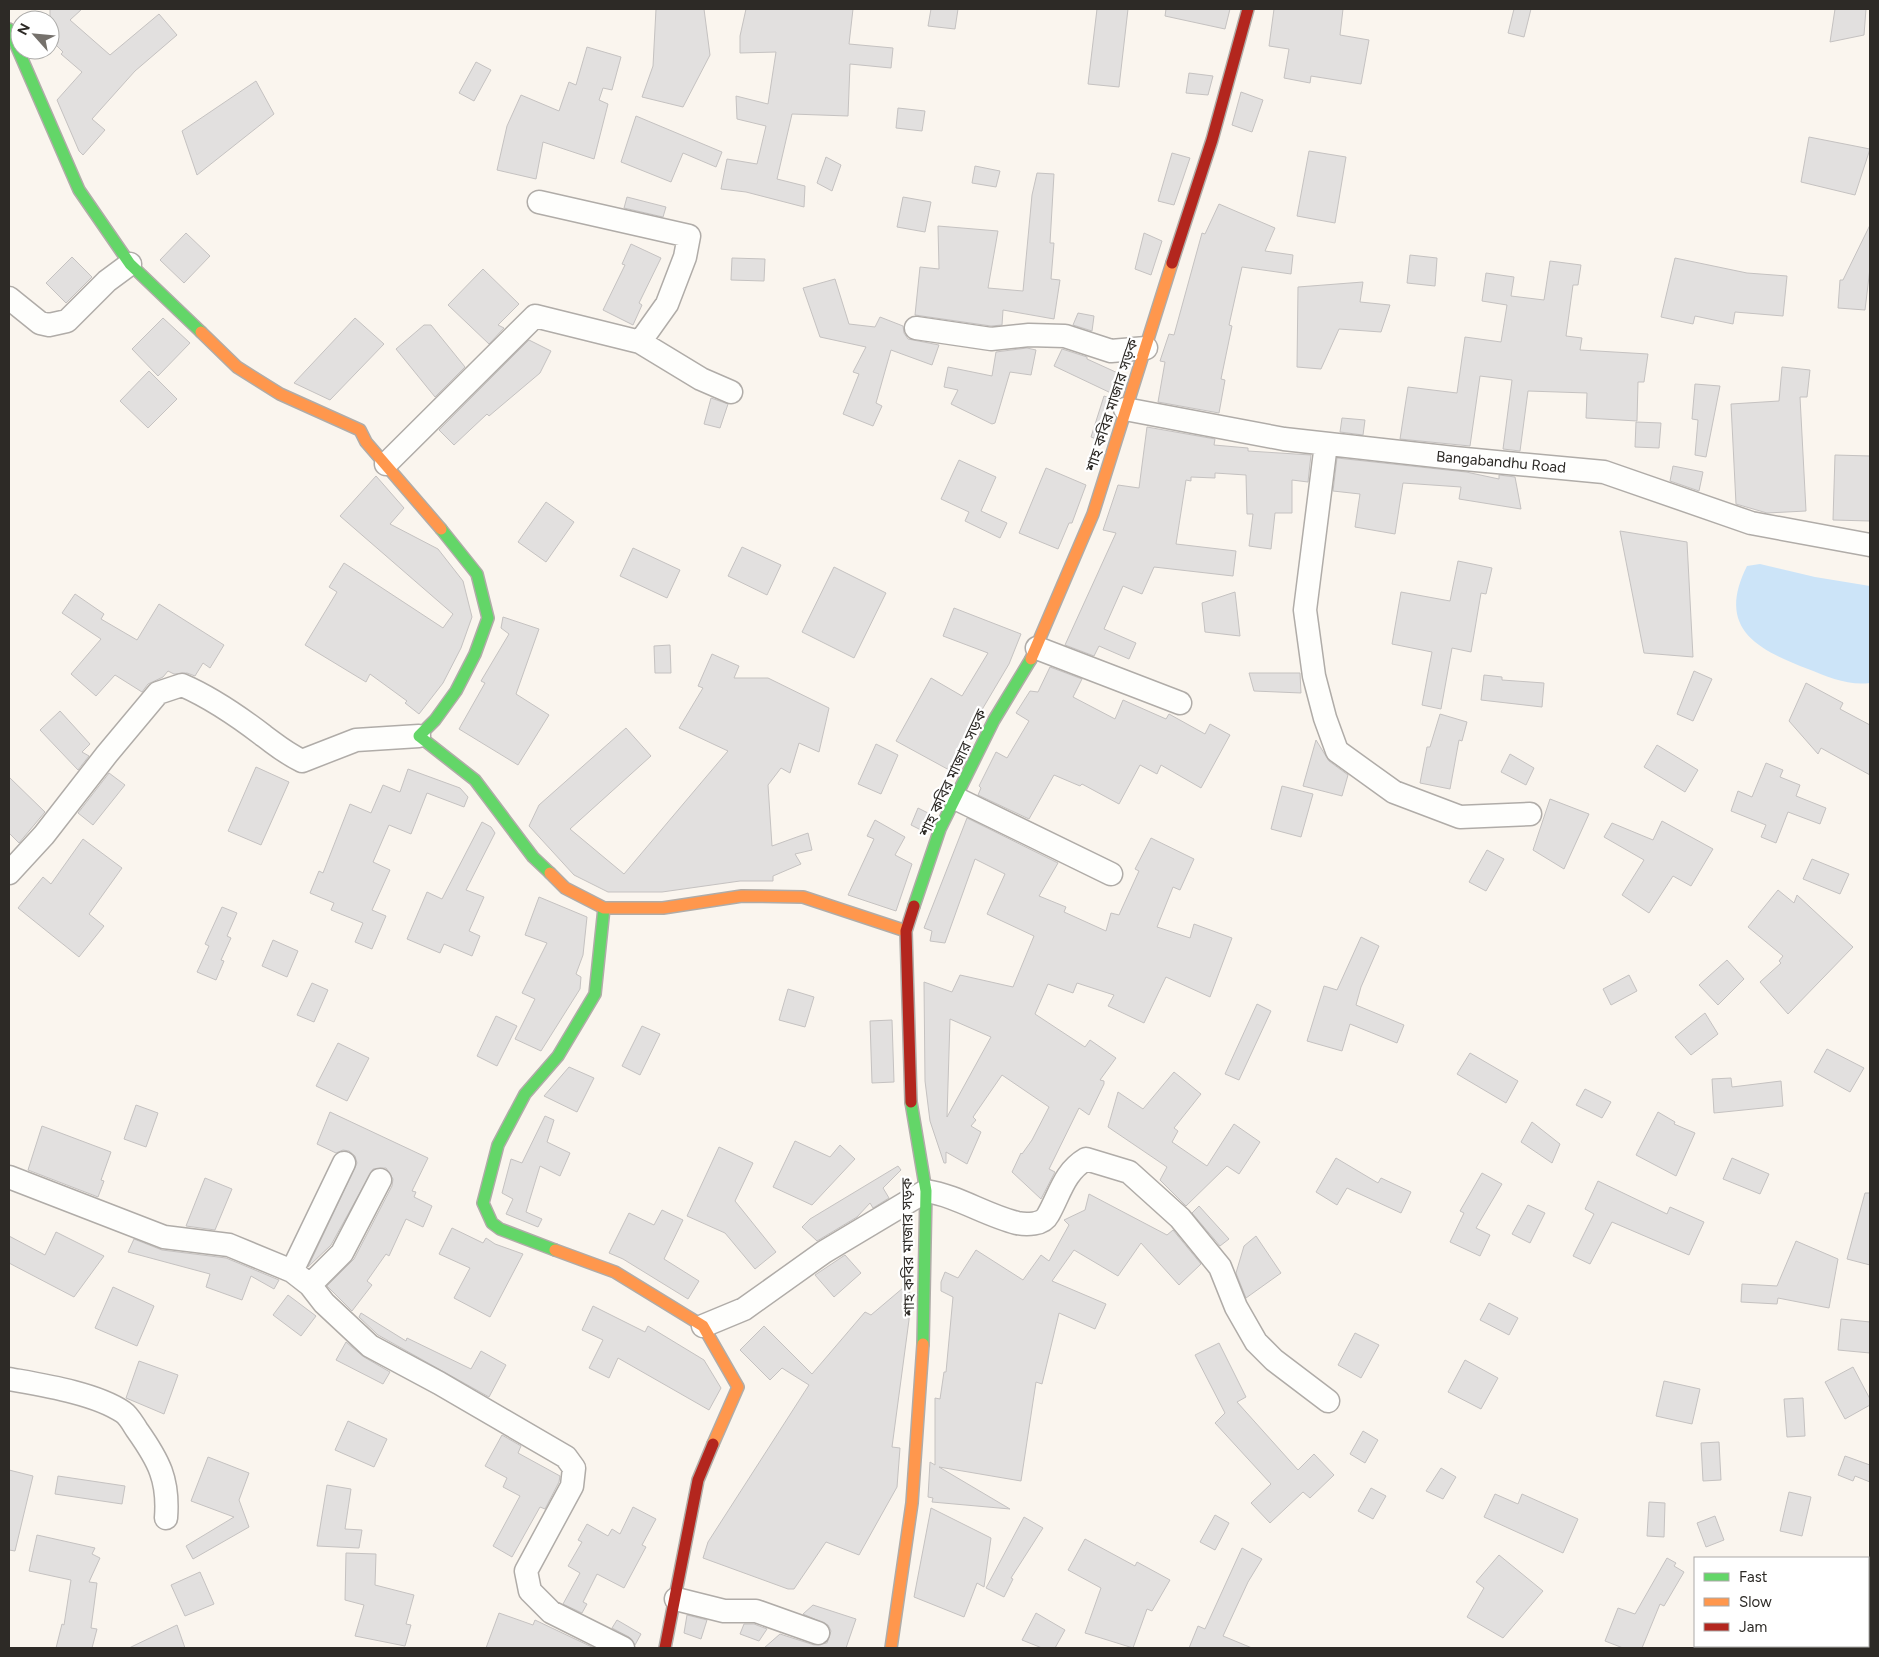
<svg xmlns="http://www.w3.org/2000/svg" width="1879" height="1657" viewBox="0 0 1879 1657" font-family="Figtree,'Noto Sans Bengali',sans-serif">
  <style>
    .water { fill: #cce4f8 }
    .building { fill: #e2e0df; stroke: #c5c2c1; fill-rule: evenodd }
    .lines { fill: none; stroke-linecap: round; stroke-linejoin: round }
    .street-casing { stroke: #b0aca8; stroke-width: 25 }
    .fast-casing { stroke: #b0aca8; stroke-width: 14 }
    .slow-casing { stroke: #b0aca8; stroke-width: 14 }
    .jam-casing { stroke: #b0aca8; stroke-width: 14 }
    .street { stroke: #fefefc; stroke-width: 22 }
    .fast { stroke: #63d668; stroke-width: 11 }
    .slow { stroke: #ff974d; stroke-width: 11 }
    .jam { stroke: #b3261e; stroke-width: 11 }
    .labels { text-anchor: middle; stroke-width: 4.5; stroke-linejoin: round; paint-order: stroke }
    .street-label { font-size: 15px; fill: #2d2a26; stroke: #fff }
  </style>
  <rect width="100%" height="100%" fill="#faf5ee"/>
  <!-- water -->
  <path class="water" d="M1760,564L1815,577L1870,586V683C1849,686 1828,677 1808,669C1756,649 1716,628 1747,566Z"/>
  <!-- building -->
  <path class="building" d="M50,9H82L70,20L110,55L159,14L177,35L135,71L92,119L105,130L83,155L79,151L57,100L82,72L61,54L63,52L50,39Z
    M656,9H704L710,55L683,107L642,97L653,66Z
    M746,9H853L849,44L893,48L891,68L850,64L848,116L792,114L777,179L805,186L804,207L746,192L721,189L727,159L757,164L766,126L737,119L736,96L768,104L776,52L740,53V36Z
    M931,9H958L955,29L928,26Z
    M1097,9H1128L1119,87L1088,84Z
    M1166,9H1230L1225,29L1165,16Z
    M1274,9H1343L1340,35L1369,40L1361,84L1311,76L1310,83L1284,78L1289,49L1269,46Z
    M1514,9H1531L1524,37L1508,33Z
    M1835,9H1866L1864,35L1830,42Z
    M587,47L621,57L612,90L603,88L599,100L608,104L594,159L543,142L536,179L497,170L507,126L521,95L559,111L569,82L576,85Z
    M476,62L491,70L474,101L459,93Z
    M1189,73L1213,76L1208,95L1186,93Z
    M256,81L274,114L197,175L182,131Z
    M1241,92L1263,100L1252,132L1232,125Z
    M898,108L925,111L922,131L896,128Z
    M636,116L722,152L716,167L683,153L671,182L621,162Z
    M1809,137L1870,149L1855,195L1801,182Z
    M1309,151L1346,157L1335,223L1297,216Z
    M1172,153L1190,158L1174,205L1158,201Z
    M826,157L841,165L832,191L817,183Z
    M975,166L1000,171L996,187L972,183Z
    M1037,173L1054,174L1050,243H1054L1051,279L1060,280L1054,319L1003,310L1002,325L991,326L915,315L920,267L939,269L938,226L998,231L988,288L1023,291L1032,195Z
    M627,197L666,207L663,217L624,208Z
    M903,197L931,202L925,232L897,227Z
    M1219,204L1275,228L1265,251L1293,255L1291,274L1242,267L1229,325L1232,326L1221,379L1225,380L1219,413L1158,402L1165,362L1160,361L1169,334L1174,335L1202,233L1205,234Z
    M1870,225V268L1865,310L1838,308L1840,280H1843Z
    M186,233L210,256L184,283L160,260Z
    M1144,233L1162,241L1151,275L1135,269Z
    M631,244L661,258L639,303L642,305L633,325L603,310L625,265L622,264Z
    M1410,255L1437,258L1435,286L1407,283Z
    M72,257L92,277L66,303L46,283Z
    M732,258L765,259L764,281L731,280Z
    M1675,258L1747,273L1787,276L1783,316L1735,312L1733,324L1695,316L1693,324L1661,317Z
    M1550,261L1581,265L1578,285H1573L1566,336L1582,338L1580,350L1648,354L1644,382H1638L1637,421L1586,418L1587,393L1528,391L1520,451L1503,449L1512,380L1480,376L1470,446L1400,439L1408,387L1457,393L1465,337L1501,342L1507,305L1482,301L1486,273L1514,277L1511,296L1544,300Z
    M483,269L519,304L498,325L504,328L489,344L448,305Z
    M835,279L849,324L875,327L880,317L903,326L904,333L908,339L939,345L932,365L891,350L876,403L882,406L873,426L843,414L859,374L853,372L866,347L820,337L803,288Z
    M1363,282L1360,302L1390,305L1381,332L1339,329L1321,369L1297,367L1298,287Z
    M1078,313L1094,316L1092,331L1073,325Z
    M163,318L190,343L158,376L132,349Z
    M355,318L384,344L330,400L294,383Z
    M424,325H431L465,367L435,397L396,349Z
    M529,340L551,351L540,373L489,416L487,414L454,445L439,430Z
    M1027,348L1036,350L1031,375L1010,372L995,423L992,424L951,404L958,390L944,387L948,367L992,376L996,352Z
    M1062,349L1087,357V359L1120,374L1113,394L1054,366Z
    M1782,367L1810,370L1807,397H1800L1806,511L1767,513L1736,504L1731,404L1779,401Z
    M149,371L177,399L148,428L120,401Z
    M1695,384L1720,386L1706,457L1695,455L1698,420L1692,419Z
    M1104,396L1112,399L1099,440L1091,437Z
    M711,398L728,404L720,428L704,424Z
    M1342,418L1365,420L1363,435L1340,432Z
    M1636,422L1661,423L1659,448L1635,447Z
    M1147,427L1215,439L1214,445L1248,448V451L1311,455L1308,482L1292,480V513H1275L1271,549L1249,546L1253,514H1247L1246,475L1215,473V478L1191,477V481L1186,480L1176,544L1236,551L1233,576L1154,567L1142,594L1123,586L1104,629L1136,643L1129,659L1099,646L1094,656L1065,645L1116,533L1103,530L1118,485L1139,488Z
    M1835,455L1870,456V521L1833,520Z
    M1337,458L1466,472L1499,479V475L1515,477L1521,509L1459,499L1461,487L1403,483L1395,534L1355,527L1360,494L1333,491Z
    M959,460L996,477L981,511L1007,523L1000,538L965,521L969,512L941,499Z
    M1673,466L1703,472L1699,491L1670,481Z
    M1046,468L1086,485L1072,523H1069L1058,549L1019,533Z
    M376,476L404,508L390,524L438,549L463,581L472,617L461,648L443,683L419,714L405,703L407,701L370,674L366,682L305,645L337,592L329,587L344,563L443,628L453,614L340,516Z
    M546,502L574,522L546,562L518,542Z
    M1620,531L1687,542L1693,657L1644,653Z
    M742,547L781,565L767,595L728,576Z
    M633,548L680,570L667,598L620,576Z
    M1458,561L1492,568L1486,594L1481,593L1471,652L1452,648L1441,709L1422,705L1432,652L1392,644L1401,592L1450,601Z
    M834,567L886,593L854,658L802,632Z
    M1235,592L1240,636L1205,632L1202,603Z
    M75,594L104,614L101,619L137,640L159,604L224,645L210,668L203,663L195,676L187,673L174,674L168,671L163,677L148,684L142,692L115,675L96,696L71,674L101,639L62,613Z
    M954,608L1021,634L1009,664L980,713L951,771L896,741L931,678L962,696L988,653L943,636Z
    M503,617L539,629L516,694L549,715L518,765L459,729L485,683L481,681L509,634L501,628Z
    M670,645L671,673H655L654,646Z
    M712,654L739,666L734,678H768L829,708L819,752L799,743L790,773L781,768L768,785L772,846L808,833L812,850L795,854L801,864L773,876V881H740L662,892H608L574,875L529,826L539,805L626,728L651,756L570,829L624,874L728,751L679,728L703,688L698,686Z
    M1050,667L1082,679L1073,697L1115,719L1123,700L1166,719L1169,714L1205,734L1210,724L1230,735L1201,788L1161,765L1157,774L1140,765L1119,804L1082,784L1080,786L1054,775L1029,819L978,795L981,788L979,786L996,752L1007,758L1029,721L1016,713L1030,691L1038,692Z
    M1694,671L1712,679L1693,721L1677,714Z
    M1249,673H1300L1301,693L1254,691Z
    M1484,675L1502,677V680L1544,683L1542,707L1481,700Z
    M1806,683L1843,703L1840,709L1870,725V775L1821,748L1818,754L1789,721Z
    M60,711L90,744L82,752L89,756L78,770L40,730Z
    M1440,714L1467,722L1462,741L1459,740L1450,789L1420,783L1427,747H1430Z
    M1316,740L1329,761L1348,775L1342,796L1303,786Z
    M876,744L898,755L881,794L858,784Z
    M1657,745L1698,770L1685,792L1644,767Z
    M1510,754L1534,768L1526,785L1501,772Z
    M1766,763L1783,770L1780,777L1800,785L1796,796L1826,808L1820,824L1788,812L1776,843L1761,837L1766,825L1731,811L1738,791L1752,797Z
    M256,767L289,782L261,845L228,831Z
    M408,769L460,788L468,797L464,807L427,793L411,834L389,825L373,862L390,870L372,910L386,916L372,949L355,942L363,923L331,910L334,903L310,893L319,871L323,873L350,804L371,813L383,785L400,792Z
    M109,773L125,785L93,825L78,813Z
    M9,777L45,812L19,843L9,833Z
    M1282,786L1313,794L1301,837L1271,829Z
    M1550,799L1589,814L1564,869L1533,850Z
    M918,808L930,814L923,831L911,825Z
    M967,818L1058,863L1039,896L1066,907L1064,912L1106,931L1111,913L1119,915L1139,871L1135,869L1151,838L1194,859L1180,890L1173,887L1157,927L1190,938L1194,924L1232,938L1210,997L1166,977L1144,1023L1108,1006L1114,995L1077,983L1073,993L1048,984L1035,1014L1085,1047L1090,1040L1116,1058L1100,1080L1104,1081V1084L1089,1115L1079,1108L1049,1169L1055,1172L1041,1199L1012,1172L1021,1153L1022,1154L1032,1140L1049,1107L1002,1075L973,1117L976,1120L971,1126L981,1132L967,1164L946,1152V1163H944L930,1121L925,1081L924,982L952,992L960,975L1013,987L1034,936L987,914L1005,874L975,859L945,943L930,941L932,931L924,928ZM950,1019L991,1037L947,1117Z
    M875,820L905,837L895,855L912,864L896,911L848,895L874,839L867,836Z
    M1662,821L1713,849L1691,886L1673,876L1649,913L1622,895L1644,860L1604,837L1612,823L1653,840Z
    M482,822L491,827L495,833L466,890L484,897L469,931L480,936L472,956L444,944L440,953L407,939L427,892L442,899Z
    M83,839L122,868L89,914L104,926L79,957L18,908L43,877L51,884Z
    M1487,850L1504,859L1486,891L1469,882Z
    M1812,859L1849,874L1840,894L1803,879Z
    M1778,890L1794,903L1797,895L1853,947L1788,1014L1760,982L1781,963L1779,961L1783,956L1748,927Z
    M539,897L587,917L583,955L576,974L581,977L580,989L541,1051L515,1039L535,999L522,993L547,943L525,935Z
    M222,907L237,913L227,936L231,938L221,960L224,961L216,980L197,972L209,946L205,944Z
    M1361,937L1379,946L1361,987L1356,1005L1404,1025L1397,1043L1350,1024L1342,1051L1307,1041L1324,986L1337,990Z
    M273,940L298,951L287,977L262,966Z
    M1727,960L1744,979L1718,1005L1699,985Z
    M1629,975L1637,991L1611,1005L1603,989Z
    M312,983L328,990L314,1022L297,1015Z
    M788,989L814,997L805,1027L779,1020Z
    M1257,1004L1271,1011L1239,1080L1225,1074Z
    M1705,1013L1718,1034L1691,1055L1675,1037Z
    M496,1016L517,1026L497,1066L477,1056Z
    M892,1020L894,1082L872,1083L870,1021Z
    M642,1026L660,1034L640,1075L622,1066Z
    M338,1043L369,1058L347,1101L316,1086Z
    M1827,1049L1864,1068L1850,1092L1814,1072Z
    M1470,1053L1518,1081L1506,1103L1457,1074Z
    M569,1067L594,1078L577,1112L544,1096Z
    M1174,1072L1201,1094L1174,1128L1178,1131L1172,1142L1207,1166L1234,1124L1260,1142L1239,1174L1227,1166L1186,1206L1160,1180L1167,1167L1108,1127L1118,1092L1143,1109Z
    M1731,1078L1732,1087L1781,1081L1783,1106L1714,1113L1712,1079Z
    M1585,1089L1611,1102L1602,1118L1576,1105Z
    M136,1105L158,1113L146,1147L124,1139Z
    M330,1112L428,1158L412,1191L416,1192L414,1197L432,1206L423,1227L406,1219L389,1256L386,1254L367,1281L372,1285L352,1311L327,1286L354,1259L392,1186L393,1179L386,1168L373,1169L331,1245L308,1267L357,1163L355,1156L349,1151L343,1150L336,1153L317,1144Z
    M1658,1112L1675,1122L1674,1124L1695,1133L1676,1176L1636,1155Z
    M545,1116L554,1120L547,1142L570,1153L560,1176L540,1166L526,1212L542,1219L538,1227L506,1214L513,1199L502,1193L511,1159L522,1163Z
    M1532,1122L1560,1144L1552,1163L1521,1142Z
    M42,1126L111,1152L101,1180L104,1181L98,1197L28,1170Z
    M795,1141L830,1157L840,1145L855,1159L812,1205L773,1187Z
    M719,1147L753,1163L735,1201L776,1252L755,1269L725,1233L687,1216Z
    M1336,1158L1378,1183L1381,1178L1411,1192L1401,1213L1347,1188L1337,1205L1316,1192Z
    M1732,1158L1769,1174L1760,1194L1723,1179Z
    M898,1166L901,1170L883,1188L889,1198L873,1208L870,1203L857,1217L817,1241L802,1227L810,1219Z
    M1482,1173L1502,1184L1476,1228L1490,1235L1480,1256L1450,1242L1464,1213L1460,1211Z
    M205,1178L232,1189L215,1230L186,1226Z
    M1598,1181L1667,1214L1670,1207L1704,1222L1689,1255L1612,1222L1590,1264L1573,1256L1594,1214L1585,1209Z
    M1865,1193H1870V1265L1847,1259Z
    M1089,1194L1167,1235L1173,1230L1201,1264L1179,1285L1141,1243L1118,1276L1074,1250L1052,1281L1106,1304L1095,1329L1059,1313L1042,1384L1036,1382L1021,1481L939,1467L1010,1509L932,1502L933,1498L928,1497L930,1462L935,1465V1398L940,1399L944,1372H946L953,1297L941,1291V1282L945,1272L958,1278L976,1250L1023,1280L1041,1255L1049,1261L1069,1225L1064,1220L1085,1210Z
    M1528,1205L1545,1213L1530,1243L1512,1234Z
    M1199,1206L1229,1239L1220,1246L1192,1213Z
    M662,1210L683,1220L664,1259L699,1281L688,1299L623,1259L609,1253L629,1213L654,1225Z
    M452,1228L483,1243L486,1238L495,1244L523,1254L490,1317L454,1298L470,1268L439,1254Z
    M56,1232L104,1256L74,1297L9,1263V1236L45,1255Z
    M1256,1236L1281,1273L1246,1298L1236,1273L1244,1246Z
    M134,1239L162,1250L226,1258L279,1280L274,1289L251,1276L242,1300L206,1287L210,1274L128,1252Z
    M1796,1241L1838,1259L1829,1308L1778,1298L1777,1304L1741,1302L1742,1284L1777,1286Z
    M845,1255L861,1273L834,1297L815,1275Z
    M910,1282L909,1320L892,1447L900,1448L897,1487L859,1555L826,1542L794,1589H788L703,1558L708,1542L809,1385L782,1368L770,1380L740,1350L764,1326L812,1374L865,1312L871,1315Z
    M113,1287L154,1306L137,1346L95,1328Z
    M288,1295L316,1316L301,1336L273,1315Z
    M1489,1303L1518,1318L1509,1335L1480,1320Z
    M593,1306L645,1332L648,1326L704,1360L721,1388L709,1410L618,1358L609,1378L589,1368L603,1340L582,1330Z
    M361,1313L406,1341L407,1338L471,1369L481,1351L506,1365L489,1397L378,1335L359,1317Z
    M1841,1319L1870,1322V1353L1838,1350Z
    M1355,1333L1379,1345L1361,1378L1338,1365Z
    M346,1342L364,1357L390,1372L383,1384L336,1360Z
    M1219,1343L1246,1397L1237,1402L1298,1470L1314,1454L1334,1475L1310,1498L1303,1492L1270,1523L1251,1503L1271,1484L1215,1423L1225,1413L1195,1355Z
    M1465,1360L1498,1378L1481,1409L1448,1392Z
    M139,1361L178,1375L164,1414L126,1398Z
    M1853,1367L1870,1399V1405L1845,1419L1825,1382Z
    M1664,1381L1700,1389L1692,1424L1656,1416Z
    M1803,1398L1805,1436L1787,1437L1784,1399Z
    M348,1421L387,1439L374,1467L335,1450Z
    M1363,1431L1378,1440L1365,1463L1350,1454Z
    M502,1435L521,1446L518,1453L560,1476L559,1482L545,1509L540,1507L512,1557L493,1546L520,1496L503,1487L507,1478L485,1466Z
    M1719,1442L1721,1480L1703,1481L1701,1443Z
    M1845,1456L1870,1465V1482L1855,1476L1853,1481L1838,1475Z
    M208,1457L249,1473L239,1500L249,1527L193,1559L186,1546L234,1517L191,1501Z
    M1441,1468L1456,1477L1443,1499L1426,1491Z
    M9,1470L33,1476L15,1551L9,1550Z
    M58,1476L125,1486L122,1504L55,1494Z
    M327,1485L351,1489L345,1529L362,1530L359,1548L317,1546Z
    M1371,1488L1386,1496L1373,1519L1358,1511Z
    M1789,1492L1811,1497L1802,1536L1780,1531Z
    M1495,1494L1518,1504L1522,1494L1578,1519L1563,1553L1484,1517Z
    M1649,1502L1665,1503L1664,1537L1647,1536Z
    M633,1507L656,1519L642,1545L646,1547L624,1588L597,1574L583,1602L587,1604L582,1613L563,1604L580,1573L568,1566L582,1542L578,1540L587,1524L608,1536L612,1529L620,1534Z
    M931,1508L991,1538L984,1587L977,1583L964,1617L914,1597Z
    M1215,1515L1229,1523L1215,1550L1200,1542Z
    M1715,1516L1724,1540L1706,1547L1697,1523Z
    M1024,1517L1043,1528L1011,1578L1013,1579L1004,1597L986,1588Z
    M37,1535L95,1548L92,1554L100,1558L89,1582L97,1583L91,1628L97,1629L92,1648H56L62,1624L64,1625L71,1580L29,1571Z
    M1085,1539L1135,1566L1137,1562L1170,1580L1152,1611L1147,1609L1133,1648L1085,1633L1101,1588L1068,1570Z
    M1242,1548L1262,1559L1248,1582L1223,1636L1252,1648H1189L1198,1626L1205,1629Z
    M346,1553L376,1554L375,1585L414,1595L406,1624L411,1625L405,1646L355,1636L364,1605L345,1600Z
    M1499,1555L1543,1591L1503,1638L1467,1617L1484,1588L1476,1582Z
    M1667,1558L1676,1563L1674,1566L1684,1572L1664,1606L1660,1604L1642,1648H1623L1605,1641L1618,1608L1635,1614Z
    M200,1572L214,1604L185,1616L171,1585Z
    M813,1605L856,1619L846,1648H764L780,1634L814,1645L827,1643L831,1631L828,1625L803,1614Z
    M499,1613L533,1625L535,1620L594,1648H486Z
    M1036,1613L1065,1630L1055,1648H1042L1022,1640Z
    M687,1615L707,1620L701,1639L684,1633Z
    M617,1620L641,1634L635,1645L629,1637L612,1628Z
    M744,1624H754L767,1629L759,1641L740,1634Z
    M177,1625L185,1648H129Z"/>
  <g class="lines">
    <!-- street casing -->
    <g class="street-casing">
      <path id="street" d="M539,202L689,236L685,257L667,304L640,342
        M9,298L40,323L49,325L67,321L107,281L130,264
        M916,328L991,339L1029,335L1065,336L1111,351L1146,348
        M1125,409L1284,439L1454,458L1604,472L1751,523L1870,545
        M1326,444L1305,610L1314,676L1325,718L1337,751L1394,792L1460,817L1530,814
        M386,464L535,316L640,342L701,379L731,392
        M1037,648L1180,703
        M955,798L1111,874
        M9,873L44,835L107,754L158,693L182,685C212,698 238,716 264,736C279,747 284,752 302,761L356,740L419,736
        M9,1177L164,1237L229,1245L292,1271L310,1285L324,1303L370,1346L439,1383L566,1457L574,1468L572,1486L526,1571L530,1591L551,1612L623,1648
        M292,1271L344,1163
        M310,1285L342,1253L380,1180
        M703,1326L744,1309L824,1252L926,1191C958,1196 985,1215 1017,1223C1026,1225 1043,1225 1048,1215C1060,1194 1064,1172 1086,1159L1129,1172L1180,1218L1220,1267L1236,1307L1256,1342L1274,1360L1328,1401
        M9,1379C42,1385 95,1393 123,1412C129,1416 133,1424 137,1430C159,1461 169,1480 166,1518
        M676,1599L724,1611H756L818,1633"/>
    </g>
    <!-- fast casing -->
    <g class="fast-casing">
      <path id="fast" d="M9,29L79,190L130,264L201,332
        M441,529L477,574L488,618L475,654L456,691L435,720L419,736L475,780L533,857L550,873
        M914,906L940,829L994,720L1031,659
        M911,1102L926,1191L923,1344
        M555,1250L500,1229L492,1223L483,1203L498,1145L525,1094L558,1056L595,994L604,908"/>
    </g>
    <!-- slow casing -->
    <g class="slow-casing">
      <path id="slow" d="M201,332L237,367L280,394L360,430L366,442L441,529
        M1031,659L1093,514L1172,263
        M550,873L565,888L604,908H663L742,896L803,897L906,931
        M555,1250L615,1272L703,1326L738,1387L713,1444
        M891,1648L912,1503L923,1344"/>
    </g>
    <!-- jam casing -->
    <g class="jam-casing">
      <path id="jam" d="M1172,263L1212,140L1248,9
        M911,1102L906,931L914,906
        M665,1648L698,1480L713,1444"/>
    </g>
    <!-- street -->
    <use href="#street" class="street"/>
    <!-- fast -->
    <use href="#fast" class="fast"/>
    <!-- slow -->
    <use href="#slow" class="slow"/>
    <!-- jam -->
    <use href="#jam" class="jam"/>
  </g>
  <g class="labels">
    <!-- street labels -->
    <g class="street-label">
      <text transform="translate(1112 405) rotate(-72)" y="5">শাহ কবির মাজার সড়ক</text>
      <text transform="translate(1501 462) rotate(5)" y="5">Bangabandhu Road</text>
      <text transform="translate(953 773) rotate(-65)" y="5">শাহ কবির মাজার সড়ক</text>
      <text transform="translate(908 1247) rotate(-91)" y="5">শাহ কবির মাজার সড়ক</text>
    </g>
  </g>
  <!-- border -->
  <rect width="1879" height="1657" fill="none" stroke="#2d2a26" stroke-width="20"/>
  <!-- legend -->
  <rect x="1694" y="1557" width="175" height="90" fill="#ffffff" stroke="#abaaa8"/>
  <rect x="1704" y="1573" width="25" height="8" fill="#63d668" stroke="#abaaa8"/>
  <text x="1739" y="1582" font-size="15" fill="#2d2a26">Fast</text>
  <rect x="1704" y="1598" width="25" height="8" fill="#ff974d" stroke="#abaaa8"/>
  <text x="1739" y="1607" font-size="15" fill="#2d2a26">Slow</text>
  <rect x="1704" y="1623" width="25" height="8" fill="#b3261e" stroke="#abaaa8"/>
  <text x="1739" y="1632" font-size="15" fill="#2d2a26">Jam</text>
  <!-- north arrow -->
  <g transform="translate(35 35) rotate(297)"><circle r="24" fill="#ffffff" stroke="#abaaa8"/>
  <path d="M0-4L9 19L0 12L-9 19Z" fill="#75716c"/>
  <text y="-8" font-size="14" font-weight="bold" text-anchor="middle" fill="#2d2a26">N</text>
  </g>
</svg>
